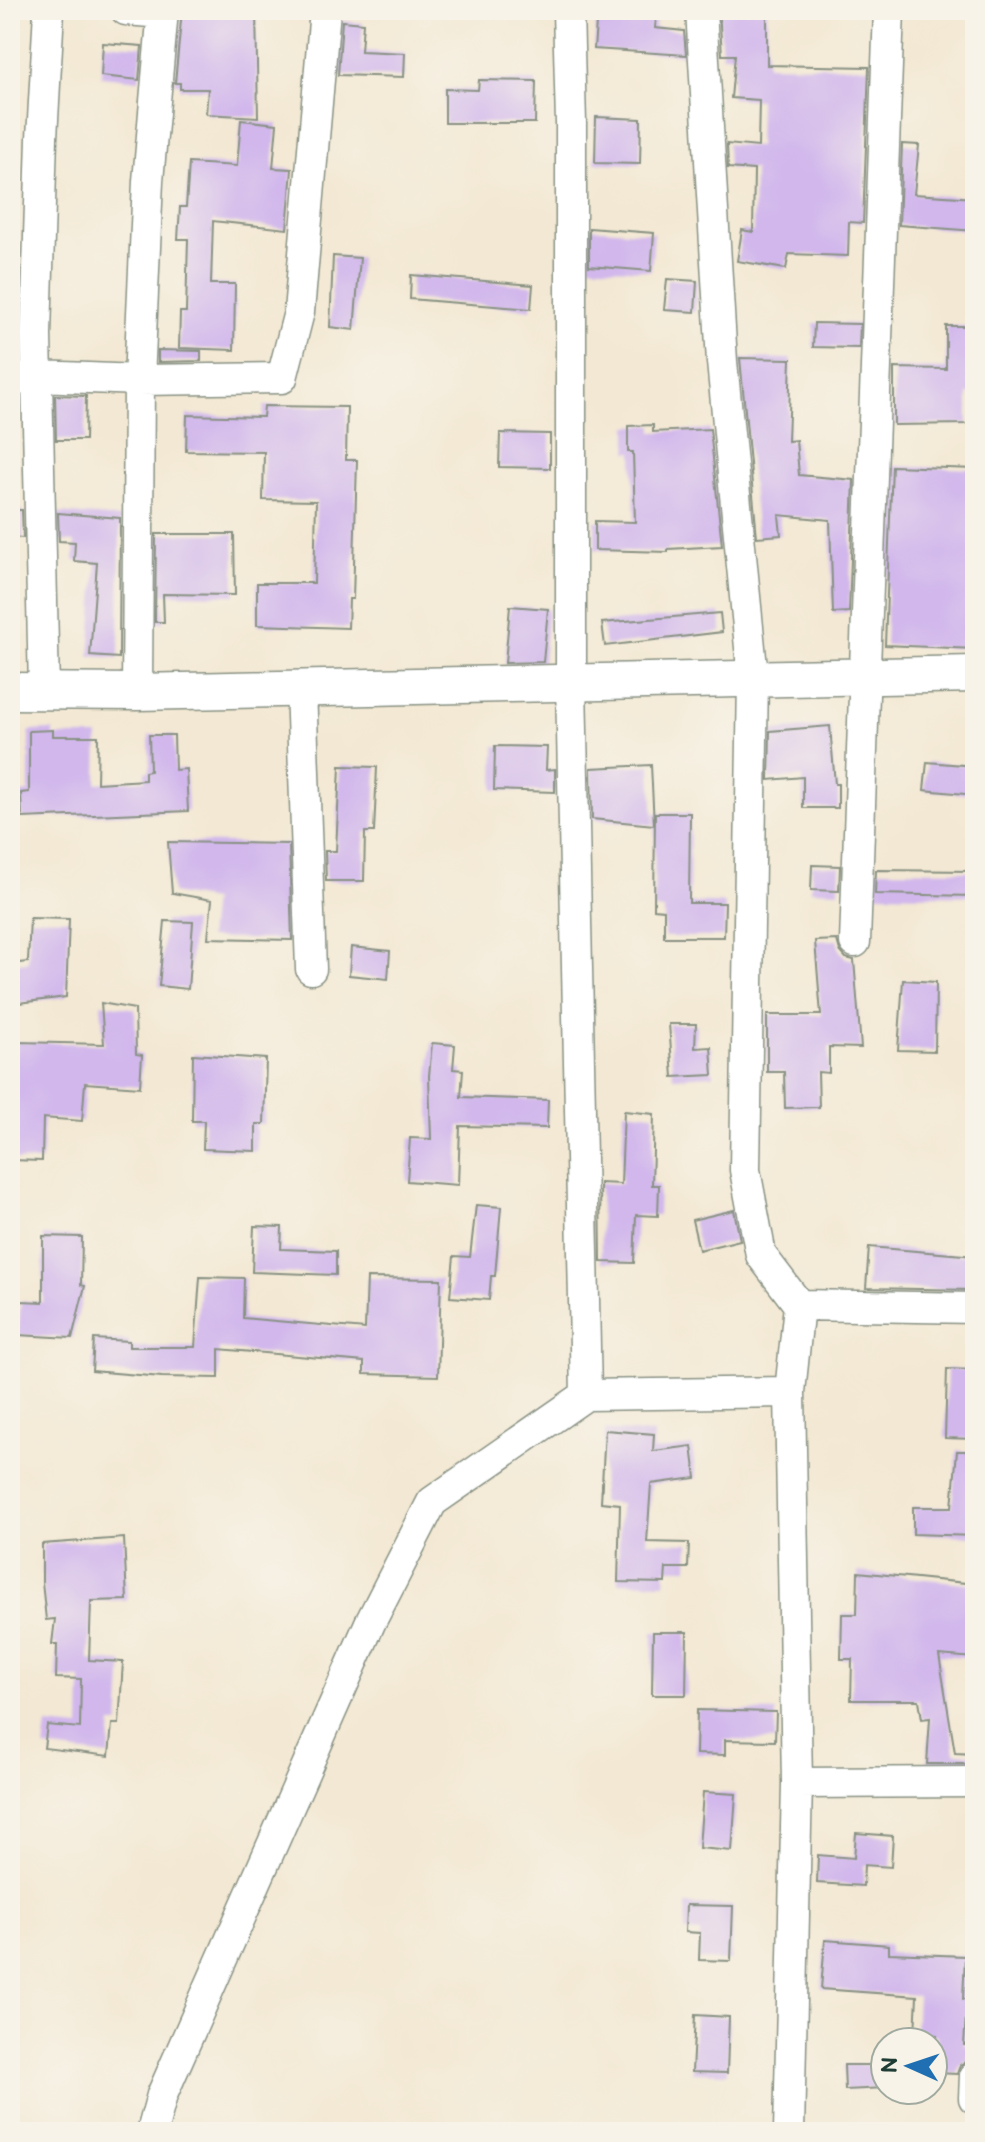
<svg xmlns="http://www.w3.org/2000/svg" width="985" height="2142" viewBox="0 0 985 2142" font-family="'Balsamiq Sans',sans-serif">
  <style>
    .building { fill: #d1b7ec }
    .lines { fill: none; stroke-linecap: round; stroke-linejoin: round }
    .minor-casing { stroke: #899284; stroke-width: 33 }
    .tertiary-casing { stroke: #899284; stroke-width: 39 }
    .minor { stroke: #fff; stroke-width: 30 }
    .tertiary { stroke: #fff; stroke-width: 36 }
  </style>
  <rect width="100%" height="100%" fill="#f7f3e8"/>
  <filter id="ink" filterUnits="userSpaceOnUse"><feTurbulence type="fractalNoise" baseFrequency=".0125" numOctaves="2"/><feDisplacementMap in="SourceGraphic" scale="16" xChannelSelector="R" yChannelSelector="G"/><feConvolveMatrix kernelMatrix="1 2 1 2 8 2 1 2 1" color-interpolation-filters="sRGB"/></filter>
  <filter id="wash" filterUnits="userSpaceOnUse"><feTurbulence type="fractalNoise" baseFrequency=".006" numOctaves="4" result="noise"/><feDisplacementMap in="SourceGraphic" scale="32" xChannelSelector="R" yChannelSelector="G"/><feGaussianBlur stdDeviation="1.8" result="paint"/><feColorMatrix in="noise" values="0 0 0 0 0 0 0 0 0 0 0 0 0 0 0 0 0 1.4 0 .05"/><feComposite in="paint" operator="in"/></filter>
  <g filter="url(#wash)">
    <rect width="100%" height="100%" fill="#f3e8d3"/>
    <g id="blocks">
      <!-- building -->
      <path class="building" d="M182,10H256L258,117L206,114L208,89H180V83H175Z
        M597,10H657L655,28L684,31L686,55L594,49Z
        M719,10H767V65L869,67L863,223L849,222L848,256L789,254L786,269L737,261L742,230L753,232L754,170L728,168L727,144L758,147L759,100L731,98L735,55H722Z
        M342,21L363,23L361,51L405,53L404,77L338,75Z
        M103,43L142,46L139,80L101,76Z
        M479,80L536,81L535,123H445V89L478,90Z
        M596,117L641,119L640,164L595,163Z
        M241,120L277,124L273,168L292,169L287,229L213,221L211,284H235L234,350L179,348L180,312H186L188,239H178L180,207H186L189,163L237,166Z
        M902,144L919,145L914,194L975,198V231L899,225Z
        M589,228L654,233L651,271L589,266Z
        M333,256L360,258L354,330L330,327Z
        M411,275L533,285L531,309L410,299Z
        M667,279L697,281L695,312L664,310Z
        M814,323L860,324L859,348L813,347Z
        M946,326H975V394H968V424L894,425V368L946,369Z
        M158,350L201,351V361L158,362Z
        M740,358L791,359L788,441L796,440L799,475L854,480L849,612L833,613L830,520L779,515L781,535L757,537Z
        M55,395L86,396L85,440H56Z
        M264,406L347,407L346,460H357L353,599H349L348,628L257,625V583H314L316,501L263,500L264,452L186,451L187,415L263,417Z
        M653,425V432L710,429L722,546L668,549V552L595,550V521L635,522L633,452H628V426Z
        M500,433L550,434V468L499,467Z
        M892,466L975,469V649L885,645Z
        M10,510H22L23,538L10,537Z
        M58,513L120,518L119,658L90,656L97,563L74,561L75,542L59,541Z
        M156,534H234L235,595L163,594L164,622H155Z
        M510,606L548,609L543,662L505,663Z
        M720,613L722,632L605,646L602,623Z
        M830,726L835,784H838V808H803V777L769,780L770,731Z
        M53,730V736H98L97,783L145,780V772L150,771L149,735H174L175,770L186,769L188,811L22,818L21,793L29,792V731Z
        M495,746L547,747L546,770L555,769V792L494,790Z
        M927,762L975,766V795L924,790Z
        M651,765L654,825L592,819L591,768Z
        M340,766L377,767L374,832H365L364,881H326L325,851H336Z
        M655,813H690L689,903H725L724,937H664V910L654,909Z
        M168,842L289,844L292,940L208,938L212,900L172,893Z
        M812,865L840,866L839,891L811,890Z
        M876,870L975,871V896L875,894Z
        M30,918L69,919L66,997L10,1004V964L28,962Z
        M165,921L193,922L188,989L159,986Z
        M837,940L840,951L846,958L854,960L861,1048L829,1047V1073L818,1072L819,1107L785,1108L784,1072H767V1015H821L815,941Z
        M351,947L390,951L388,979L349,975Z
        M903,980L936,982L935,1051L898,1050Z
        M101,1003L135,1009L136,1054L142,1055L140,1087L85,1083L82,1121L43,1118L42,1161L10,1160V1120H14L17,1042L104,1044Z
        M669,1024H696L695,1048L711,1047L713,1075L673,1077Z
        M432,1043L455,1045L453,1069L463,1070L461,1097L548,1100L547,1128L460,1126L458,1185L407,1181L410,1138L431,1139L429,1076Z
        M193,1054L266,1059L264,1124H256V1151L203,1149L204,1121H192Z
        M624,1111L654,1114L652,1185H659L658,1216L636,1215L634,1263L601,1262L600,1183L621,1184Z
        M476,1205L501,1207L495,1276H491L489,1300L450,1297L454,1256L470,1257Z
        M734,1210L740,1240L699,1250L692,1220Z
        M254,1226L282,1227L281,1249L336,1251V1275L252,1272Z
        M43,1236L82,1237L81,1285L85,1286L72,1338L18,1335L21,1301L43,1302Z
        M869,1247L975,1256V1290L866,1288Z
        M200,1277L244,1278L243,1318L365,1329L367,1278L441,1279L438,1376L364,1374V1362L219,1349V1378L162,1377L92,1371L94,1339L129,1341V1347H195Z
        M947,1369L975,1370V1439L945,1438Z
        M605,1430L654,1434L653,1451L692,1446L696,1478L651,1484L647,1542L689,1543L688,1568H666L665,1583L618,1582L620,1504L601,1502Z
        M957,1451H975V1536L913,1534V1507H952Z
        M124,1538L127,1600L91,1601L89,1660L123,1662L119,1724H112L109,1756L44,1748L47,1725L80,1728L81,1679L56,1678L57,1644H52L55,1619L46,1620L42,1582V1544Z
        M858,1572L975,1584V1658L939,1655L955,1753L975,1754V1764H927L930,1718L922,1719L919,1700H851L852,1659H841L842,1614H857Z
        M653,1632H687L686,1695H652Z
        M697,1710L776,1712L775,1741L725,1740V1755L696,1754Z
        M703,1792L736,1794L732,1851L699,1848Z
        M856,1833L893,1836L891,1867L864,1865L863,1886L817,1883L818,1855L854,1858Z
        M686,1905L733,1906L731,1961L699,1960L700,1933L685,1932Z
        M825,1940L889,1945V1953L965,1956L963,1999L967,2000L964,2045H972V2058L960,2065L957,2074L936,2073L937,2035L915,2034L917,1996L821,1989Z
        M695,2015L729,2017L727,2073L692,2072Z
        M844,2065H884L885,2088L845,2090Z"/>
    </g>
  </g>
  <g filter="url(#ink)">
    <use href="#blocks" fill-opacity="0" stroke="#899284" stroke-width="2"/>
    <g class="lines">
      <!-- minor casing -->
      <g class="minor-casing">
        <path id="minor" d="M126,10L163,13
          M568,10L571,124V683L586,1395L790,1392L797,1783L789,2132
          M701,10L722,362L753,678L745,1170L761,1255L799,1305L790,1392
          M10,381L38,376L139,380L148,181L163,10
          M301,688L311,969
          M44,690L36,335L42,138L49,10
          M137,692L139,380L282,378L299,312L325,10
          M855,942L889,10
          M799,1305L975,1308
          M797,1783L975,1782
          M974,2098L975,2075
          M152,2132L162,2095L370,1623L432,1502L586,1395"/>
      </g>
      <!-- tertiary casing -->
      <g class="tertiary-casing">
        <path id="tertiary" d="M10,691L137,692L975,674"/>
      </g>
      <!-- minor -->
      <use href="#minor" class="minor"/>
      <!-- tertiary -->
      <use href="#tertiary" class="tertiary"/>
    </g>
  </g>
  <!-- margin -->
  <rect width="985" height="2142" fill="none" stroke="#f7f3e8" stroke-width="40"/>
  <!-- north arrow -->
  <g transform="translate(909 2066) rotate(273)"><circle r="38" fill="#f7f3e8" stroke="#a1aaa0" stroke-width="2"/>
  <path d="M0-6L14 30L0 20L-14 30Z" fill="#1f6fb2"/>
  <text y="-12" font-size="22" font-weight="bold" text-anchor="middle" fill="#1f3d34">N</text>
  </g>
</svg>
